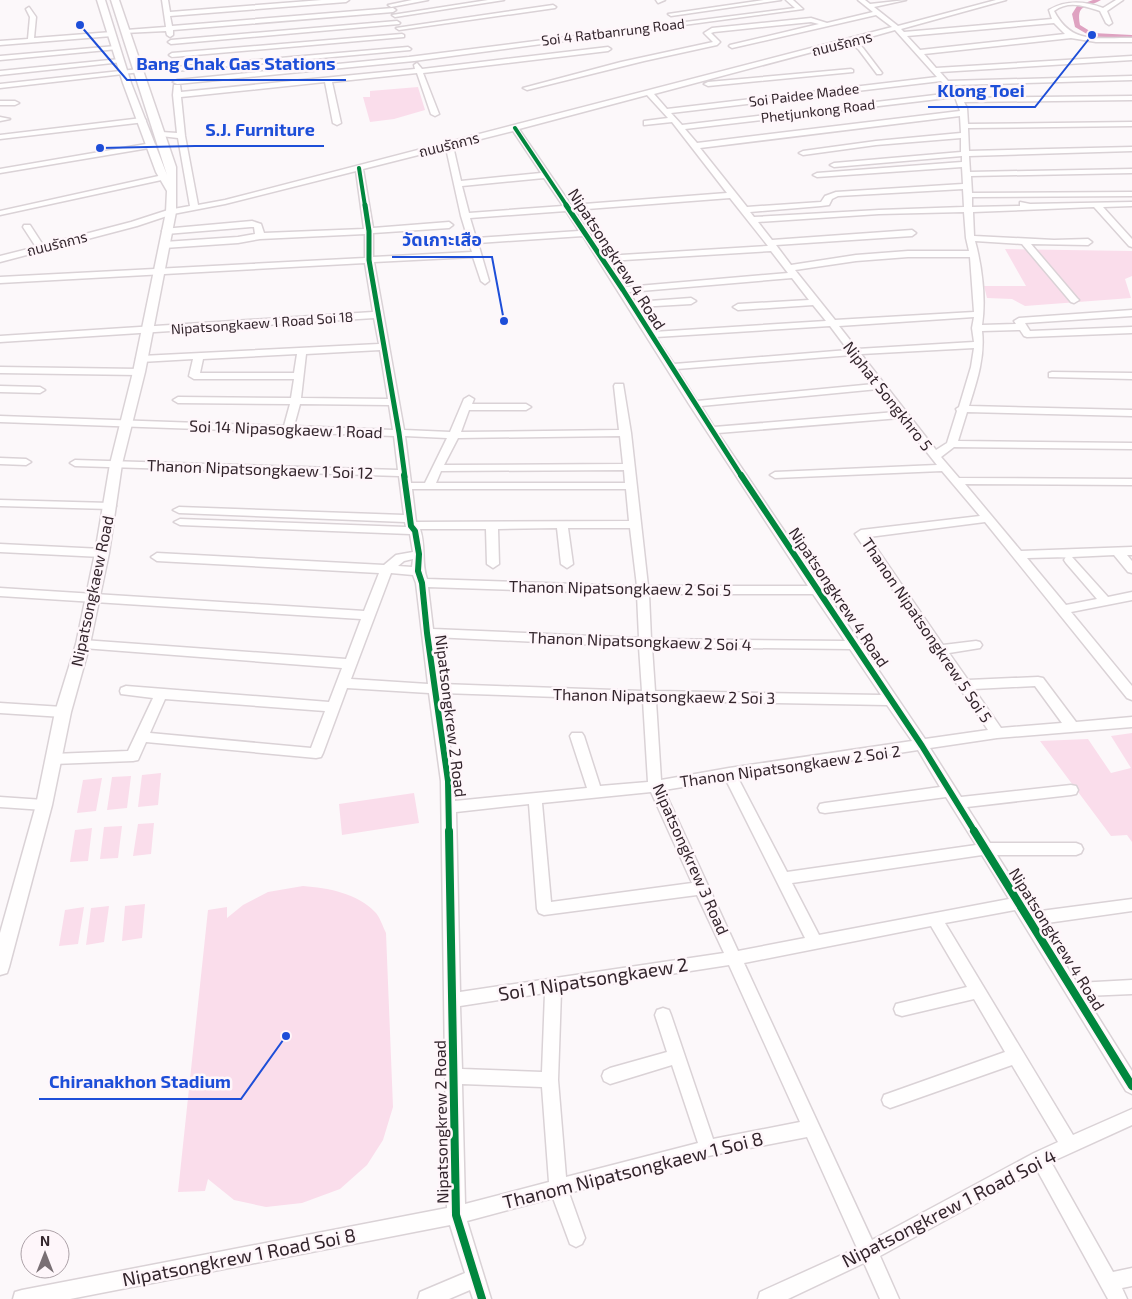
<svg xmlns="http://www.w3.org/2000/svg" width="1132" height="1299" viewBox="0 0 1132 1299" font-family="'Exo 2','Noto Sans Thai',sans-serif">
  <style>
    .green { fill: #faddeb }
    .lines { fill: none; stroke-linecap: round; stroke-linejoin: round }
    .canal { fill: #dfa2c1; fill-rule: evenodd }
    .minor-casing { stroke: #dad2d6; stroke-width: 3 }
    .major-casing { stroke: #dad2d6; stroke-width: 3 }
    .minor { fill: #fffefe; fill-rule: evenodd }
    .major { fill: #fffefe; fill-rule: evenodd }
    .cycleway-far3-casing { stroke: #fef6fa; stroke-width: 5.5 }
    .cycleway-far2-casing { stroke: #fef6fa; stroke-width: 8 }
    .cycleway-far1-casing { stroke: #fef6fa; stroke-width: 9 }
    .cycleway-casing { stroke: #fef6fa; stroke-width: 11 }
    .cycleway-far3 { stroke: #00873e; stroke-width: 4 }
    .cycleway-far2 { stroke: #00873e; stroke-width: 5 }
    .cycleway-far1 { stroke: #00873e; stroke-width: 6 }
    .cycleway { stroke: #00873e; stroke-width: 8 }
    .labels { text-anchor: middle; stroke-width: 5; stroke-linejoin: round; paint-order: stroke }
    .far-street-label { font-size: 14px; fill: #33252c; stroke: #fef6fa }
    .street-label { font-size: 16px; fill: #33252c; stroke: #fef6fa }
    .near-street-label { font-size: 19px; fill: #33252c; stroke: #fef6fa }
    .leader { fill: none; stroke: #1d4ed8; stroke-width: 2 }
    .callout-dot { fill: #1d4ed8; stroke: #fef6fa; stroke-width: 2 }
    .callout-label { font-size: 18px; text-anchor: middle; font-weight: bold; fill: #1d4ed8; stroke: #fef6fa; stroke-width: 5; stroke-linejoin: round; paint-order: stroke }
  </style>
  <rect width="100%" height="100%" fill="#fcf8fa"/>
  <!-- green -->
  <path class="green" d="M418,87L425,110L394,119L370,122L363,97H370V91Z
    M1005,249L1132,251V276L1125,279L1131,298L1025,306L1012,299L987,298L984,286H1026Z
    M1132,733V842L1127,835L1111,836L1040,741L1088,739L1111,773L1131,768L1111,736Z
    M161,773L158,805L138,807L142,775Z
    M131,776L127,808L107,810L112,777Z
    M102,778L96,811L77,813L83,780Z
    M414,793L419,823L342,835L339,804Z
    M154,823L151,854L133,856L138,824Z
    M122,826L118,858L100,859L104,827Z
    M92,828L88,861L70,862L75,830Z
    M303,886C328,888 357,893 375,912C380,917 383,927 386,933L393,1107L383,1140L367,1165L340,1189L302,1203L266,1207L234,1200L208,1179L205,1191L178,1192L208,910L227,907V918L243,905L268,892Z
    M145,904L142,938L122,941L125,906Z
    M109,906L104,942L86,945L91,908Z
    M84,907L78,944L59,946L65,910Z"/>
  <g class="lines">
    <!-- canal -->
    <path class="canal" d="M1093,0H1101C1086,9 1076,3 1080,25L1093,33L1132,35V39L1092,37L1075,27L1072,14L1077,6Z"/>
    <!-- minor casing -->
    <g class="minor-casing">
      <path id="minor" d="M162,0H168L170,12L322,0H349L346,2L170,16L172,26L393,8L396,10L393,12L173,30V35L170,37L167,35L166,31L124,33L123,32L126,30L166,27Z
        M412,0H428L391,7L388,5Z
        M488,0H504L395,17L392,15Z
        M656,0H665L658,3Z
        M764,0H781L671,16L668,14Z
        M786,0H793L803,9L414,61L177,84L173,82L177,80L409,57L795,8Z
        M858,0H865L870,4L906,0L874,7L898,26L996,0H1006L901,29L904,32L1052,19L1049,10C1066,0 1084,1 1103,8L1116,0H1123L1107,11L1112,23L1109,25L1106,23L1100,11C1084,6 1069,0 1054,11C1072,46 1099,37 1132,38V42H1096L1071,38L924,54L936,68L1132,56V60L940,72L948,81L1132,76V80L952,85L962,98L1132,96V100L964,102L967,108L968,124L1132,122V126L968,128L969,151L1132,147V151L969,156L970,172L1132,169V173L971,176L972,193L1132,192V196L972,197V207L1020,206V202L1030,204L1132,202V206L1103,207L1132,239V247L1129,246L1094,207L973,212L974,236L1054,240L1088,239L1092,242L1088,245L1031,244L1077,298L1079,300L1074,303L1071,302L1022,244L975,241C982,266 986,299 982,325L1016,324L1014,321L1019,318L1132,310V316L1025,323L1030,331L1132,327V333L1027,337L1024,336L1020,330L982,331C985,357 977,381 969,406L1132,410V416L967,412L958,441L1132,443V449L954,447L941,457L959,478L1132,479V485L965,484L1021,551L1132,547V555H1127L1132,561V573L1128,572L1114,555L1072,557L1108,597L1132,592V600L1071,612L1132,686V700L1127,698L985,522L869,537L943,645L976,641L980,642L982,645L980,648L949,653L968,680L1038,677L1043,678L1076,722L1132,717V727L997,738L930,748L961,797L1071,785L1076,786L1078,790L1076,794L1071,795L967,807L990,843H1076L1081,845L1083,849L1081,853L1076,855H997L1033,912L1132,899V911L1040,924L1077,983L1132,980V994L1085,996L1132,1071V1094L1126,1091L1015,910L945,923L1073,1135L1132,1109V1125L1051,1162L1113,1272L1132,1268V1286L1122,1288L1127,1299H1108L1037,1170L880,1256L899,1299H880L864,1263L788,1299H758L760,1292L857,1248L807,1137L708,1156L569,1193L585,1238L582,1244L576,1247L570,1244L553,1198L467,1221L491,1299H473L470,1290L449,1299H418L420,1292L465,1273L450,1225L70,1299H13L15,1292L22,1290L447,1208L441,781L429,693L347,688L323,753L321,757L316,758L146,742L138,760L133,761L53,764L48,763L46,759L48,755L53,754L128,751L153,698L121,694L120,691L121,688L126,686L329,702L342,668L83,648L77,644L79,641L83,640L346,659L361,619L0,596V588L364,611L379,573L157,561L151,557L157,553L384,565L396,555L413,552L410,534L180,525L174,522L180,519L406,527L405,522L179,513L173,510L179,507L404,515L399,476L75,466L70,463L75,460L398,470L394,436L0,422V416L284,426L290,404L178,403L173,400L178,397L291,398L294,379H194L189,376L193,359L141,362L136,359L141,356L379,344L374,318L0,342V336L373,312L365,263L0,283V277L365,258V234L260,239L238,243L164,248L160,245L164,242L238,237L255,234L254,227H251L166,234L162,231L163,229L252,221L261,224L264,233L364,229L356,171L225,204L173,214L137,226L0,262V256L36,247L23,227L24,225H30L43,245L131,222L168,210L190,206L178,138L161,136L157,134L161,132L177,133L173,95L174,85H180L181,92L415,69L414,65L417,63L422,69L608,47L611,49L608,51L423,73L439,114L435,116L431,114L417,73L332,82L341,123L337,125L333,123L325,82L181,97L185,136L198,205L225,200L892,27L876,15L732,48L729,46L730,45L819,24L811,22L714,32L711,33L720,42L717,45L644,61L527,90L523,88L621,62L713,42L704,33L712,28L811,18L827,23L873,12ZM1054,23L1065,34L920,50L907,36ZM895,30L937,77L667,109L654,94L850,42L859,50L877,74H881L882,73L863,48L856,41ZM941,81L952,93L682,125L671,113ZM647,95L668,118L644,121V125L672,122L727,193L571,205L519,129ZM955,97L960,111L697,143L685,129ZM960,116L961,133L876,141L803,151L799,153L803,155L876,145L961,138V152L834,163L830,165L834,167L962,156V162L817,173L813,175L817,177L962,167L963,184L836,192L825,196L821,202L747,207L700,148ZM513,131L541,173L461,181L453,146ZM446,148L461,216L472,252L373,257V233L449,228L453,225L449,222L373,228L363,169ZM544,178L563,206L469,213L462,186ZM963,189L964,207L879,210L754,217L750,212L821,206L829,205L832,199L838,196ZM730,198L768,246L605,256L574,210ZM566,211L579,231L476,238L470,218ZM964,212L966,238L969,251H908L856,255L791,265L776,245L912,236L916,233L912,230L772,240L758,222L879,214ZM583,236L689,404L808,586H648L631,433L623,384H615L614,386L619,430L461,432L469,410H526L531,407L526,404H472L474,399L469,396L464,399L450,432L404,430L374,262L473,257L481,281L485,284L489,281L478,243ZM771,251L788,273L626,287L608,261ZM908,257H970L974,312L835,320L795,270L856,261ZM792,278L809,300L738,304L733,307L738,310L813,305L826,321L653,332L638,307L691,304L696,301L691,298L635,302L629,292ZM974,317L972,328L974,342L857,349L839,326ZM830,326L848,350L674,364L656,337ZM974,348L971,367L959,407L956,409L957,411L947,443L936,450L861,354ZM380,350L388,399L301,398L306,354ZM297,354L294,373H200L203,359ZM852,355L874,384L697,401L677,369ZM878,389L896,412L714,427L701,406ZM300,404L389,405L393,430L294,426ZM900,418L937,465L775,472L770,475L775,478L942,471L980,516L861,530L855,534L988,730L925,739L718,433ZM405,436L447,438L425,483H411ZM620,436L623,464L444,465L458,438ZM624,470L625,483H436L441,471ZM412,489H626L629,521L416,522ZM557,528L561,564L567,568L573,564L568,528H630L637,586L427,579C421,563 426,546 420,529H486L487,564L493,568L499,564L498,529ZM1066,557L1064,560L1066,563L1097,599L1066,605L1027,558L1068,557ZM413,559L412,567L398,566L404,561ZM391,573L413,575L416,583L428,684L351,679ZM428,587L637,594L639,638L433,629ZM649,594H813L845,641L651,639ZM434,637L639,647L642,691L441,684ZM652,647L850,649L881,695L655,691ZM1035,686L1062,723L1001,728L974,689ZM442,693L643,700L648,782L600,786L584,736L582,733H572L570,736L587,788L455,801V781ZM165,699L325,711L311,748L150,733ZM656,701L887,705L912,741L729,768L661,780ZM918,750L940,787L825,803L820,804L818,808L820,812L825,813L946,797L976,845L787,872L738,778ZM726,780L805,938L738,951L664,790ZM651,792L692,883L551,902L542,803ZM529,804L537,909L539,913L544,915L697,895L724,953L460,992L456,812ZM982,855L1009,899L819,935L792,883ZM931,926L967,987L896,1004L894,1009L896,1014L902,1016L974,999L1005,1052L884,1095L882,1100L884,1105L890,1108L1012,1065L1058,1142L1034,1153L872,1240L744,963ZM729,965L800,1122L713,1139L671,1015L669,1010L663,1008L657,1010L655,1015L667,1052L610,1068L604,1071L602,1076L604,1081L610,1084L672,1065L698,1143L566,1177L558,1080L561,991ZM545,993L542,1072L462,1069L460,1006ZM462,1084L542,1087L549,1182L465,1204Z
        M553,5L556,7L555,8L399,30L396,28Z
        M29,7L36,17L34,38L112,32L115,34L112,36L0,45V41L28,39L30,17L26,9Z
        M397,21L400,23L399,24L171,44L168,42L171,40Z
        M402,34L404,35V37L172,57L169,55L172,53Z
        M116,46L119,48L118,49L0,60V56Z
        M408,47L411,49L410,50L175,71L172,69L175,67Z
        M120,59L123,61L122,62L0,75V71Z
        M139,69L142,71L141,72L0,88V84Z
        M851,69L853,70V72L708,86L704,84L708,82Z
        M0,101H15L19,103L15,105H0Z
        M0,117L10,119L0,121Z
        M142,118L146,120L145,122L0,139V135Z
        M152,143L156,145L155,147L0,173V169Z
        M163,175L167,177L166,179L0,215V211Z
        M0,367L139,369L144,372L139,375L0,373Z
        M1052,372L1132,373V379L1049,377V373Z
        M0,386L40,387L45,390L40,393L0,392Z
        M0,458L26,459L31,462L26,465L0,464Z
        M0,500L110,503L116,506L110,509L0,506Z
        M0,544L102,549L108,553L102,557L0,552Z
        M0,703L63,707L68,709L70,712L68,715L63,717L0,713Z
        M0,797L44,800L49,801L51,805L49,809L44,810L0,807Z"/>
    </g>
    <!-- major casing -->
    <g class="major-casing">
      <path id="major" d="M97,0H105L131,83L167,175L111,0H119L176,167V212L145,372L122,464L109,553L90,644L71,712L52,805L9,967L7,973L0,975V933L36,805L55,712L76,644L95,553L110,464L133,372L166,212L167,191L156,172L123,83Z"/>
    </g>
    <!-- minor -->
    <use href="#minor" class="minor"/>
    <!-- major -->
    <use href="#major" class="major"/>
    <!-- cycleway-far3 casing -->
    <g class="cycleway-far3-casing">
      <path id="cycleway-far3" d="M515,128L567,206
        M359,168L365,206"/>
    </g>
    <!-- cycleway-far2 casing -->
    <g class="cycleway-far2-casing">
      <path id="cycleway-far2" d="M365,205L369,231V260L399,433L405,477
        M566,205L623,290L742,477"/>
    </g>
    <!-- cycleway-far1 casing -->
    <g class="cycleway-far1-casing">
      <path id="cycleway-far1" d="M404,475L411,526L415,531L419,554L418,571L422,583L427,633L448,781L449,832
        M741,475L922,746L975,832"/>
    </g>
    <!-- cycleway casing -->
    <g class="cycleway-casing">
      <path id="cycleway" d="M449,831L456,1215L482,1299
        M974,831L1132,1086"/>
    </g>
    <!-- cycleway-far3 -->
    <use href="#cycleway-far3" class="cycleway-far3"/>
    <!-- cycleway-far2 -->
    <use href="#cycleway-far2" class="cycleway-far2"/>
    <!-- cycleway-far1 -->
    <use href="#cycleway-far1" class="cycleway-far1"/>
    <!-- cycleway -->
    <use href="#cycleway" class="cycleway"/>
  </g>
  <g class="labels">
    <!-- far-street labels -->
    <g class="far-street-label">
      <text transform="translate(613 32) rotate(-7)" y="5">Soi 4 Ratbanrung Road</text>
      <text transform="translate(842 44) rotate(-14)" y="5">ถนนรัถการ</text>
      <text transform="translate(804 95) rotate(-7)" y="5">Soi Paidee Madee</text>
      <text transform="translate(818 111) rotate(-7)" y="5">Phetjunkong Road</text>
      <text transform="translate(449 145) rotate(-14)" y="5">ถนนรัถการ</text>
      <text transform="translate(57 244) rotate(-14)" y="5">ถนนรัถการ</text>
      <text transform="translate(262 323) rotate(-4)" y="5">Nipatsongkaew 1 Road Soi 18</text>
    </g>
    <!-- street labels -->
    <g class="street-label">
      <text transform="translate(617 259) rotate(57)" y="6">Nipatsongkrew 4 Road</text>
      <text transform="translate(888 396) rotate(52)" y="6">Niphat Songkhro 5</text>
      <text transform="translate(286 429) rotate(2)" y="6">Soi 14 Nipasogkaew 1 Road</text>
      <text transform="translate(260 469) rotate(2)" y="6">Thanon Nipatsongkaew 1 Soi 12</text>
      <text transform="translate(620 588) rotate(1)" y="6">Thanon Nipatsongkaew 2 Soi 5</text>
      <text transform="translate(92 591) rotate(-78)" y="6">Nipatsongkaew Road</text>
      <text transform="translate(839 597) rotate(56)" y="6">Nipatsongkrew 4 Road</text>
      <text transform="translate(927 630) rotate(56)" y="6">Thanon Nipatsongkrew 5 Soi 5</text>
      <text transform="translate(640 641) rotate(2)" y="6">Thanon Nipatsongkaew 2 Soi 4</text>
      <text transform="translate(664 696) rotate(1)" y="6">Thanon Nipatsongkaew 2 Soi 3</text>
      <text transform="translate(451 716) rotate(83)" y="6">Nipatsongkrew 2 Road</text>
      <text transform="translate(790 766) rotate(-8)" y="6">Thanon Nipatsongkaew 2 Soi 2</text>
      <text transform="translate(691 859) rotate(66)" y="6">Nipatsongkrew 3 Road</text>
      <text transform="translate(1057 939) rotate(58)" y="6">Nipatsongkrew 4 Road</text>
      <text transform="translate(441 1122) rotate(-91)" y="6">Nipatsongkrew 2 Road</text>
    </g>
    <!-- near-street labels -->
    <g class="near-street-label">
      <text transform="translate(593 979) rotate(-9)" y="7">Soi 1 Nipatsongkaew 2</text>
      <text transform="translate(633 1170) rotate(-14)" y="7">Thanom Nipatsongkaew 1 Soi 8</text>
      <text transform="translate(949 1208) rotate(-27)" y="7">Nipatsongkrew 1 Road Soi 4</text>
      <text transform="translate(239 1257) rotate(-11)" y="7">Nipatsongkrew 1 Road Soi 8</text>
    </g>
  </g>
  <!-- callouts -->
  <path class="leader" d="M80 25L127 80H346M1092 35L1035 107H928M100 148L195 146H324M504 321L492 257H392M286 1036L241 1099H39"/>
  <g class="callout-dot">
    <circle cx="80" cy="25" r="5"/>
    <circle cx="1092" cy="35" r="5"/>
    <circle cx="100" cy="148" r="5"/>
    <circle cx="504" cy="321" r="5"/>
    <circle cx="286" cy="1036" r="5"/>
  </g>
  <g class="callout-label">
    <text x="236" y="70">Bang Chak Gas Stations</text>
    <text x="981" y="97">Klong Toei</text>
    <text x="260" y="136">S.J. Furniture</text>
    <text x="442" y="246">วัดเกาะเสือ</text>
    <text x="140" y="1088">Chiranakhon Stadium</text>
  </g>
  <!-- north arrow -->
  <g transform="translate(45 1254)"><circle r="24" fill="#fef6fa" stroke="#ada2a8"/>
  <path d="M0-4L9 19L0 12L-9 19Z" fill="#796f74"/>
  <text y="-8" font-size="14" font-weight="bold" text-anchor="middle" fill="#33252c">N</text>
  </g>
</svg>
